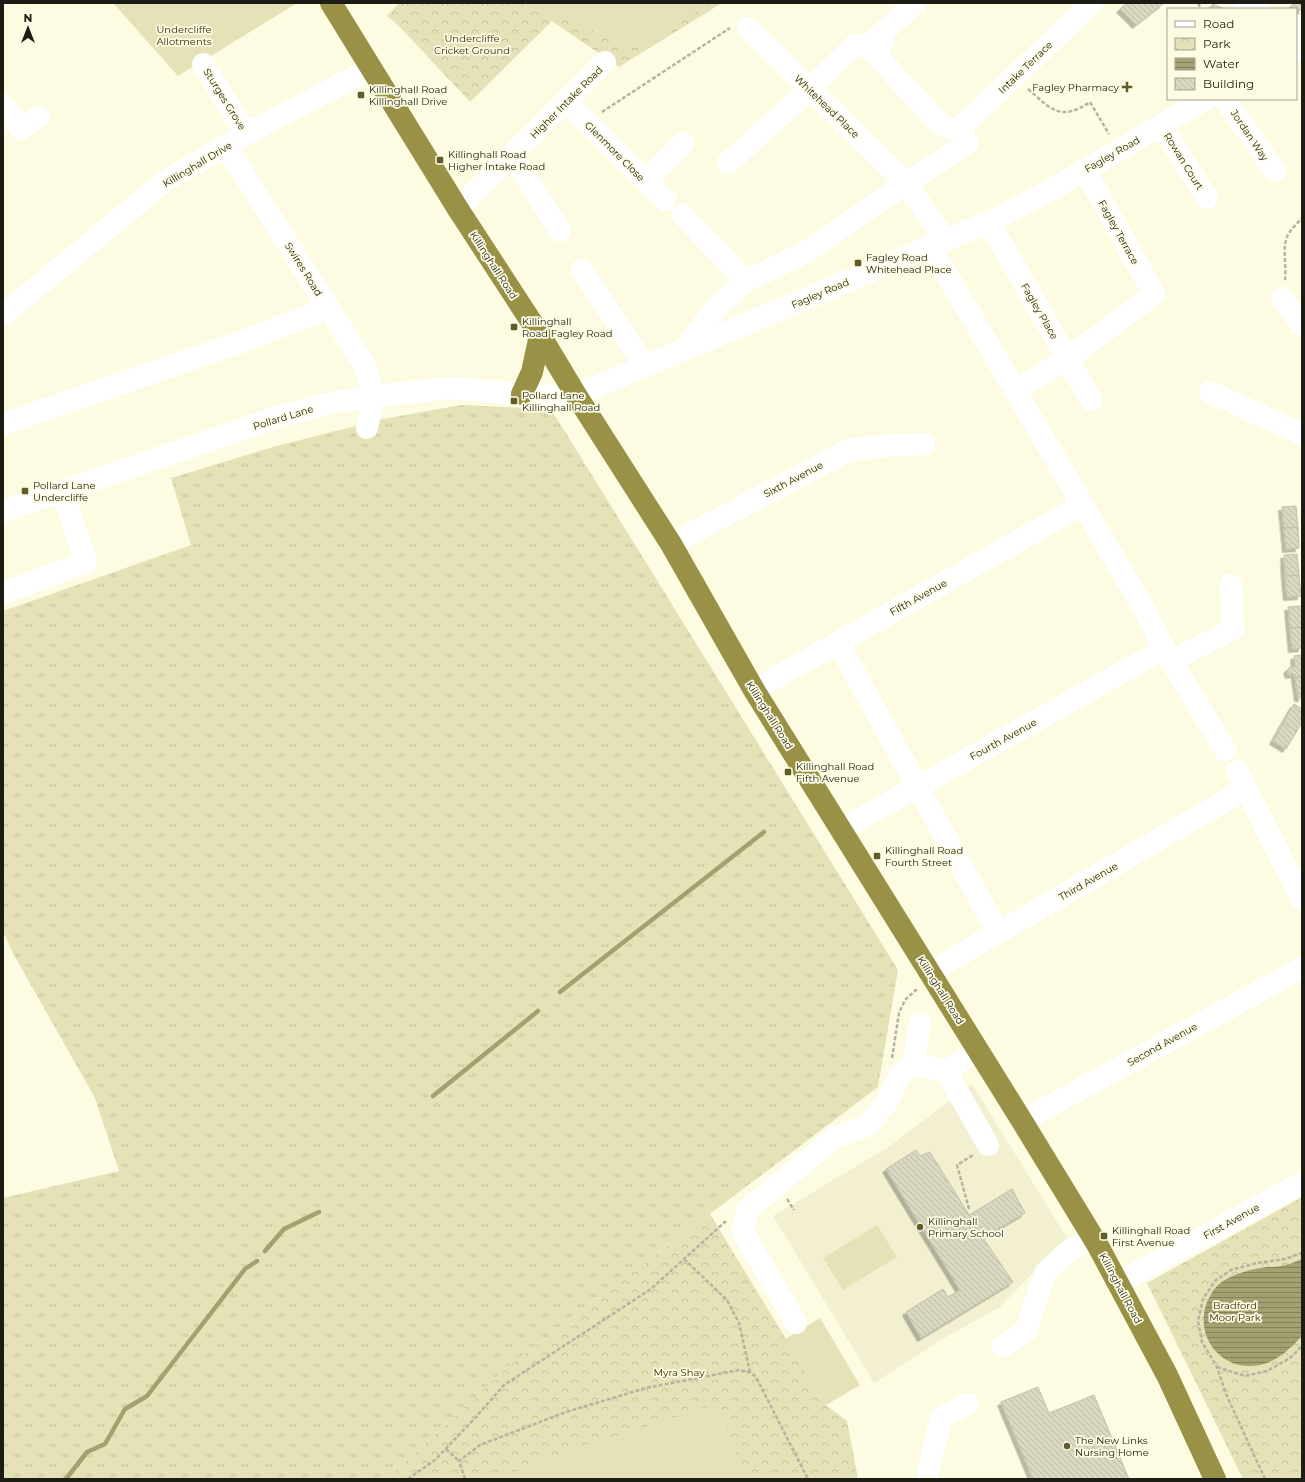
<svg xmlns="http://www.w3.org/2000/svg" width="1305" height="1482" viewBox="0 0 1305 1482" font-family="Montserrat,sans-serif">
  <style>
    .built { fill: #f2f0d0 }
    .grass { fill: url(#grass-tufts) }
    .park { fill: url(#park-crowns) }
    .garden { fill: #e5e2b8 }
    .water { fill: url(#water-rules) }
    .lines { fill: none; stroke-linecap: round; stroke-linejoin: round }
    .stream { stroke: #a4a070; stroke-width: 4.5 }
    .building { fill: url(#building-back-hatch); stroke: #c2c1a9; filter: url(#shadow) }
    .path { stroke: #b5b4a0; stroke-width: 2.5; stroke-dasharray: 4 2; stroke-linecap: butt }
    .minor { stroke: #fff; stroke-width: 22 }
    .highway { stroke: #999246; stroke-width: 22 }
    .poi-dot { fill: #615c28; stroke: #fdfce3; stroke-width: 1.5 }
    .labels { text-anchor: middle; stroke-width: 3.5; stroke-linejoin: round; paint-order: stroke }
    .park-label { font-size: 10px; fill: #322e06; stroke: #fdfce3 }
    .street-label { font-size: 10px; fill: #1d1c14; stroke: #fdfce3 }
    .poi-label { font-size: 10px; fill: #1d1c14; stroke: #fdfce3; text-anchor: start }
  </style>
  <defs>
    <pattern id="grass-tufts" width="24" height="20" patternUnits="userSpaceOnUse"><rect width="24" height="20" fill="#e5e2b8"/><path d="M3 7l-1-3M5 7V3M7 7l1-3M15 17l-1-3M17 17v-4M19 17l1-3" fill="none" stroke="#c4c19d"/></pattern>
    <pattern id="park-crowns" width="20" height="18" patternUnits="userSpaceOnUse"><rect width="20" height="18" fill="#e5e2b8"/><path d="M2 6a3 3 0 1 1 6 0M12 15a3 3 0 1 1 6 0" fill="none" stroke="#c4c19d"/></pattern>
    <pattern id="water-rules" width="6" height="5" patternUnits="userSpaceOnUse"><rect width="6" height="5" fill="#a4a070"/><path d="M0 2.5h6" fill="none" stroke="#85825b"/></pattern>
    <pattern id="building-back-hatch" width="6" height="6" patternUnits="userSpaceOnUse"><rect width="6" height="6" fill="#dad8c1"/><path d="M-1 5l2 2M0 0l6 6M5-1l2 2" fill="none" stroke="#bbb9a5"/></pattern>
    <filter id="shadow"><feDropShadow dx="-3.5" dy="3.5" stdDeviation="0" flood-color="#0004"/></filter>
  </defs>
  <rect width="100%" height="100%" fill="#fdfce3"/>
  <!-- built -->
  <path class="built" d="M972,1084L1067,1238L1000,1307L944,1338L874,1383L773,1216L887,1148Z"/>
  <!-- grass -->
  <path class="grass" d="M461,405L551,409L898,970L878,1087L510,1365L387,1479H3V1198L119,1171L95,1098L14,955L3,932V611L191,545L171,478L273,447L383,419Z"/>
  <!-- park -->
  <path class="park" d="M399,3H722L619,67L552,21L470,102L399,26L387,16Z
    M1302,1197V1479H1243L1147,1283Z
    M710,1214L826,1405L847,1421L858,1479H387L510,1365Z"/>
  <!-- garden -->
  <path class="garden" d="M113,3H297L178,76Z
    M520,3H710L638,48Z
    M877,1225L897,1257L843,1290L823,1258Z
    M820,1318L860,1385L826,1405L785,1339Z
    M720,1403L744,1479H520L516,1468Z"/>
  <!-- water -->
  <path class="water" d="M1302,1259V1336C1291,1348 1276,1362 1260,1365C1225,1372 1197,1342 1205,1308C1208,1298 1214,1287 1223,1281C1236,1273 1252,1269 1267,1267C1273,1267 1279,1267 1285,1265C1291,1264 1296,1261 1302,1259Z"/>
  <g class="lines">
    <!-- stream -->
    <path class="stream" d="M560,992L764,832
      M433,1096L538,1011
      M265,1251L284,1229L319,1212
      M66,1479L87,1452L105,1444L125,1409L147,1396L245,1269L257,1261"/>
  </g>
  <!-- building -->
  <path class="building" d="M1127,3H1162L1163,4L1136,25L1120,9Z
    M1294,3H1302V11L1291,6Z
    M1213,4L1225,9H1209Z
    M1296,506L1298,527L1284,528L1282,507Z
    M1298,527L1299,548L1286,549L1284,528Z
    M1297,554L1299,575L1285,576L1284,555Z
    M1299,575L1301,596L1287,597L1285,576Z
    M1302,606V627L1290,628L1288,607Z
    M1302,627V648L1292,649L1290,628Z
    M1302,655V677H1295V674L1289,675L1287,670L1290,667H1295L1294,656Z
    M1295,677H1302V698H1298Z
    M1294,704L1302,709V722L1297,731L1283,723Z
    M1283,723L1297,731L1286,749L1273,741Z
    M916,1150L920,1156L930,1152L969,1215L1012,1189L1025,1213L983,1238L1013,1282L921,1338L906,1312L943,1289L948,1297L960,1290L886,1169Z
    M1038,1387L1049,1413L1094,1395L1129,1479H1033L1001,1402Z"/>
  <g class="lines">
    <!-- path -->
    <path class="path" d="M1198,3L1201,9
      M1028,89C1051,109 1060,122 1090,102L1109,134
      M602,112L730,28
      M1285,280C1287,266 1281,245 1289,233C1293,227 1298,223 1302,218
      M892,1058L899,1013L905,1000L918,988
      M787,1199L794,1210
      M969,1209L957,1165L973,1155
      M684,1259L727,1300L739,1323L750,1372
      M1217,1367L1245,1376L1267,1371L1290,1358L1302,1346
      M446,1449L459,1461
      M408,1479L435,1460L474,1419L504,1385L651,1289L726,1221
      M465,1479L459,1461L480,1445L566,1412L646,1388L739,1370L750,1372L756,1377L808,1479
      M1265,1479L1226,1394L1217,1367L1202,1342L1198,1321L1203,1299L1215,1281L1231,1270L1257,1263L1285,1259L1302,1253"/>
    <!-- minor -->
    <path class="minor" d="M1245,3L1259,9
      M1296,25L1302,28
      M748,28L906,183L945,240
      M883,42L878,37L915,3
      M868,46L941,125L958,130
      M1296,50L1302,46
      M203,64L246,134
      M1225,99L1275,171
      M566,101L665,200
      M3,105L21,129L39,117
      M1161,125L1207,198
      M958,130L1092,3
      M226,146L364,364L374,396L367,428
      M512,155L560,231
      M728,163L810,89L855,45L868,46L878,37
      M646,181L683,143
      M458,209L605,62
      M683,215L746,281
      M989,222L1091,400
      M930,246L1143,607L1164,649L1225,750
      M582,270L645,366
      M1282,298L1302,325
      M3,315L165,181L246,134L370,69
      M685,348L717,307L746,281L808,251L906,183L968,143L958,130
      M1015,391L1067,359L1154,294L1085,170
      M1210,392L1302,434
      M3,424L241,342L319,312L328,307
      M3,511L284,415L326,404L374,396L450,388L522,394L576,395L989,222L1049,191L1206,99
      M671,544L849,450L885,446L924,444
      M3,593L86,562L62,491
      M838,643L998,932
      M1171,661L1233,629L1231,585
      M754,690L1082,505
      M1237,771L1302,899
      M842,829L1164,649
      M930,972L1246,789
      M920,1024L913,1064L946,1071
      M978,1050L946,1071L988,1145
      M1022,1121L1302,968
      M1118,1283L1302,1183
      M796,1323L743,1232L747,1210L834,1138L868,1125L886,1103L900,1075L913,1064
      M1003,1346L1026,1331L1045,1273L1067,1252L1092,1237
      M928,1479V1471L941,1418L968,1404"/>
    <!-- highway -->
    <path class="highway" d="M331,3L458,209L540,335L576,395L671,544L754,690L1022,1121L1097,1244L1167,1375L1215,1479
      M522,394L532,372L540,335"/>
  </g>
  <!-- markers -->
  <g class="poi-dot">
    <path d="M1125 81h4v4h4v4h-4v4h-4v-4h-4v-4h4z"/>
    <rect x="357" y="91" width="8" height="8" rx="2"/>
    <rect x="436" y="156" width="8" height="8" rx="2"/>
    <rect x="854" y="259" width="8" height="8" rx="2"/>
    <rect x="510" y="323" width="8" height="8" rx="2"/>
    <rect x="510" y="397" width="8" height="8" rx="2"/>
    <rect x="21" y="487" width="8" height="8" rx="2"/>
    <rect x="784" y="768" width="8" height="8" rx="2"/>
    <rect x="873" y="852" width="8" height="8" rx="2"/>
    <circle cx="920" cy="1227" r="4"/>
    <rect x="1100" y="1232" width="8" height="8" rx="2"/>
    <circle cx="1067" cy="1446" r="4"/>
  </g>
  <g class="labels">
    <!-- park labels -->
    <g class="park-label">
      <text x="184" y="33">Undercliffe<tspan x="184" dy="12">Allotments</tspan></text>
      <text x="472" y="42">Undercliffe<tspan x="472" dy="12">Cricket Ground</tspan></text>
      <text x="1235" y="1309">Bradford<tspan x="1235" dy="12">Moor Park</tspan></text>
      <text x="679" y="1376">Myra Shay</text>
    </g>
    <!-- street labels -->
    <g class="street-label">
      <text transform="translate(1025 67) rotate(-44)" y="4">Intake Terrace</text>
      <text transform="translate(225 99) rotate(58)" y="4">Sturges Grove</text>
      <text transform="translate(566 102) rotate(-45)" y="4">Higher Intake Road</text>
      <text transform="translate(827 106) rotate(44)" y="4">Whitehead Place</text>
      <text transform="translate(1250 135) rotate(56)" y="4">Jordan Way</text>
      <text transform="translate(615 151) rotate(45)" y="4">Glenmore Close</text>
      <text transform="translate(1112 154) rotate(-30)" y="4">Fagley Road</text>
      <text transform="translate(1184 161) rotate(58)" y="4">Rowan Court</text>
      <text transform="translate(197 164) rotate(-31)" y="4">Killinghall Drive</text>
      <text transform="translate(1119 232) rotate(61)" y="4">Fagley Terrace</text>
      <text transform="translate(494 265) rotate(57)" y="4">Killinghall Road</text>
      <text transform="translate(304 269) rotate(58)" y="4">Swires Road</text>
      <text transform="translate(820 293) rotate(-23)" y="4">Fagley Road</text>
      <text transform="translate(1040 311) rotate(60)" y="4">Fagley Place</text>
      <text transform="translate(283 417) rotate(-17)" y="4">Pollard Lane</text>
      <text transform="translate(793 479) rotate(-28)" y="4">Sixth Avenue</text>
      <text transform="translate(918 597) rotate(-29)" y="4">Fifth Avenue</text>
      <text transform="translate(770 715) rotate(58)" y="4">Killinghall Road</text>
      <text transform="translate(1003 739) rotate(-29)" y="4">Fourth Avenue</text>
      <text transform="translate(1088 881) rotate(-30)" y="4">Third Avenue</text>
      <text transform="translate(941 990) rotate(58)" y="4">Killinghall Road</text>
      <text transform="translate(1162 1044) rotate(-29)" y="4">Second Avenue</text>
      <text transform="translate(1231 1221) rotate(-29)" y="4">First Avenue</text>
      <text transform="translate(1121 1288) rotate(62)" y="4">Killinghall Road</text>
    </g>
    <!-- poi labels -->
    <g class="poi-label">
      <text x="1119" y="91" text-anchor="end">Fagley Pharmacy</text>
      <text x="369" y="93">Killinghall Road<tspan x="369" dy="12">Killinghall Drive</tspan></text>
      <text x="448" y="158">Killinghall Road<tspan x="448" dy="12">Higher Intake Road</tspan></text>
      <text x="866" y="261">Fagley Road<tspan x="866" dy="12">Whitehead Place</tspan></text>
      <text x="522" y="325">Killinghall<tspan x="522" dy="12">Road Fagley Road</tspan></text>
      <text x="522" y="399">Pollard Lane<tspan x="522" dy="12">Killinghall Road</tspan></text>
      <text x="33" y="489">Pollard Lane<tspan x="33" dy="12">Undercliffe</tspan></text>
      <text x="796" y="770">Killinghall Road<tspan x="796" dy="12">Fifth Avenue</tspan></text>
      <text x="885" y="854">Killinghall Road<tspan x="885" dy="12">Fourth Street</tspan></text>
      <text x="928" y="1225">Killinghall<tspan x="928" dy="12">Primary School</tspan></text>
      <text x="1112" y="1234">Killinghall Road<tspan x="1112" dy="12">First Avenue</tspan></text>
      <text x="1075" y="1444">The New Links<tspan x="1075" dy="12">Nursing Home</tspan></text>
    </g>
  </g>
  <!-- border -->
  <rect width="1305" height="1482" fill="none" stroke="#1d1c14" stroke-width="8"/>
  <!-- legend -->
  <rect x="1167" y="8" width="130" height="92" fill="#fdfce3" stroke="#a3a290"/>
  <rect x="1175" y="21" width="20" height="6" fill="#ffffff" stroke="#a3a290"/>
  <text x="1203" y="28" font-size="12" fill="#1d1c14">Road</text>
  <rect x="1175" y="38" width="20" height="12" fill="url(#park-crowns)" stroke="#a3a290"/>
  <text x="1203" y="48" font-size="12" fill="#1d1c14">Park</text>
  <rect x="1175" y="58" width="20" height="12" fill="url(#water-rules)" stroke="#a3a290"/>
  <text x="1203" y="68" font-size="12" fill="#1d1c14">Water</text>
  <rect x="1175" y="78" width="20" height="12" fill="url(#building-back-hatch)" stroke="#a3a290"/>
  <text x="1203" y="88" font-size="12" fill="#1d1c14">Building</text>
  <!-- north arrow -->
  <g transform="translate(28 28)" stroke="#fdfce3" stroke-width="3" paint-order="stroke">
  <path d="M0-3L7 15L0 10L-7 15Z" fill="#1d1c14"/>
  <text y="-6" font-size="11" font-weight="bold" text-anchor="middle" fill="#1d1c14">N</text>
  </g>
</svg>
